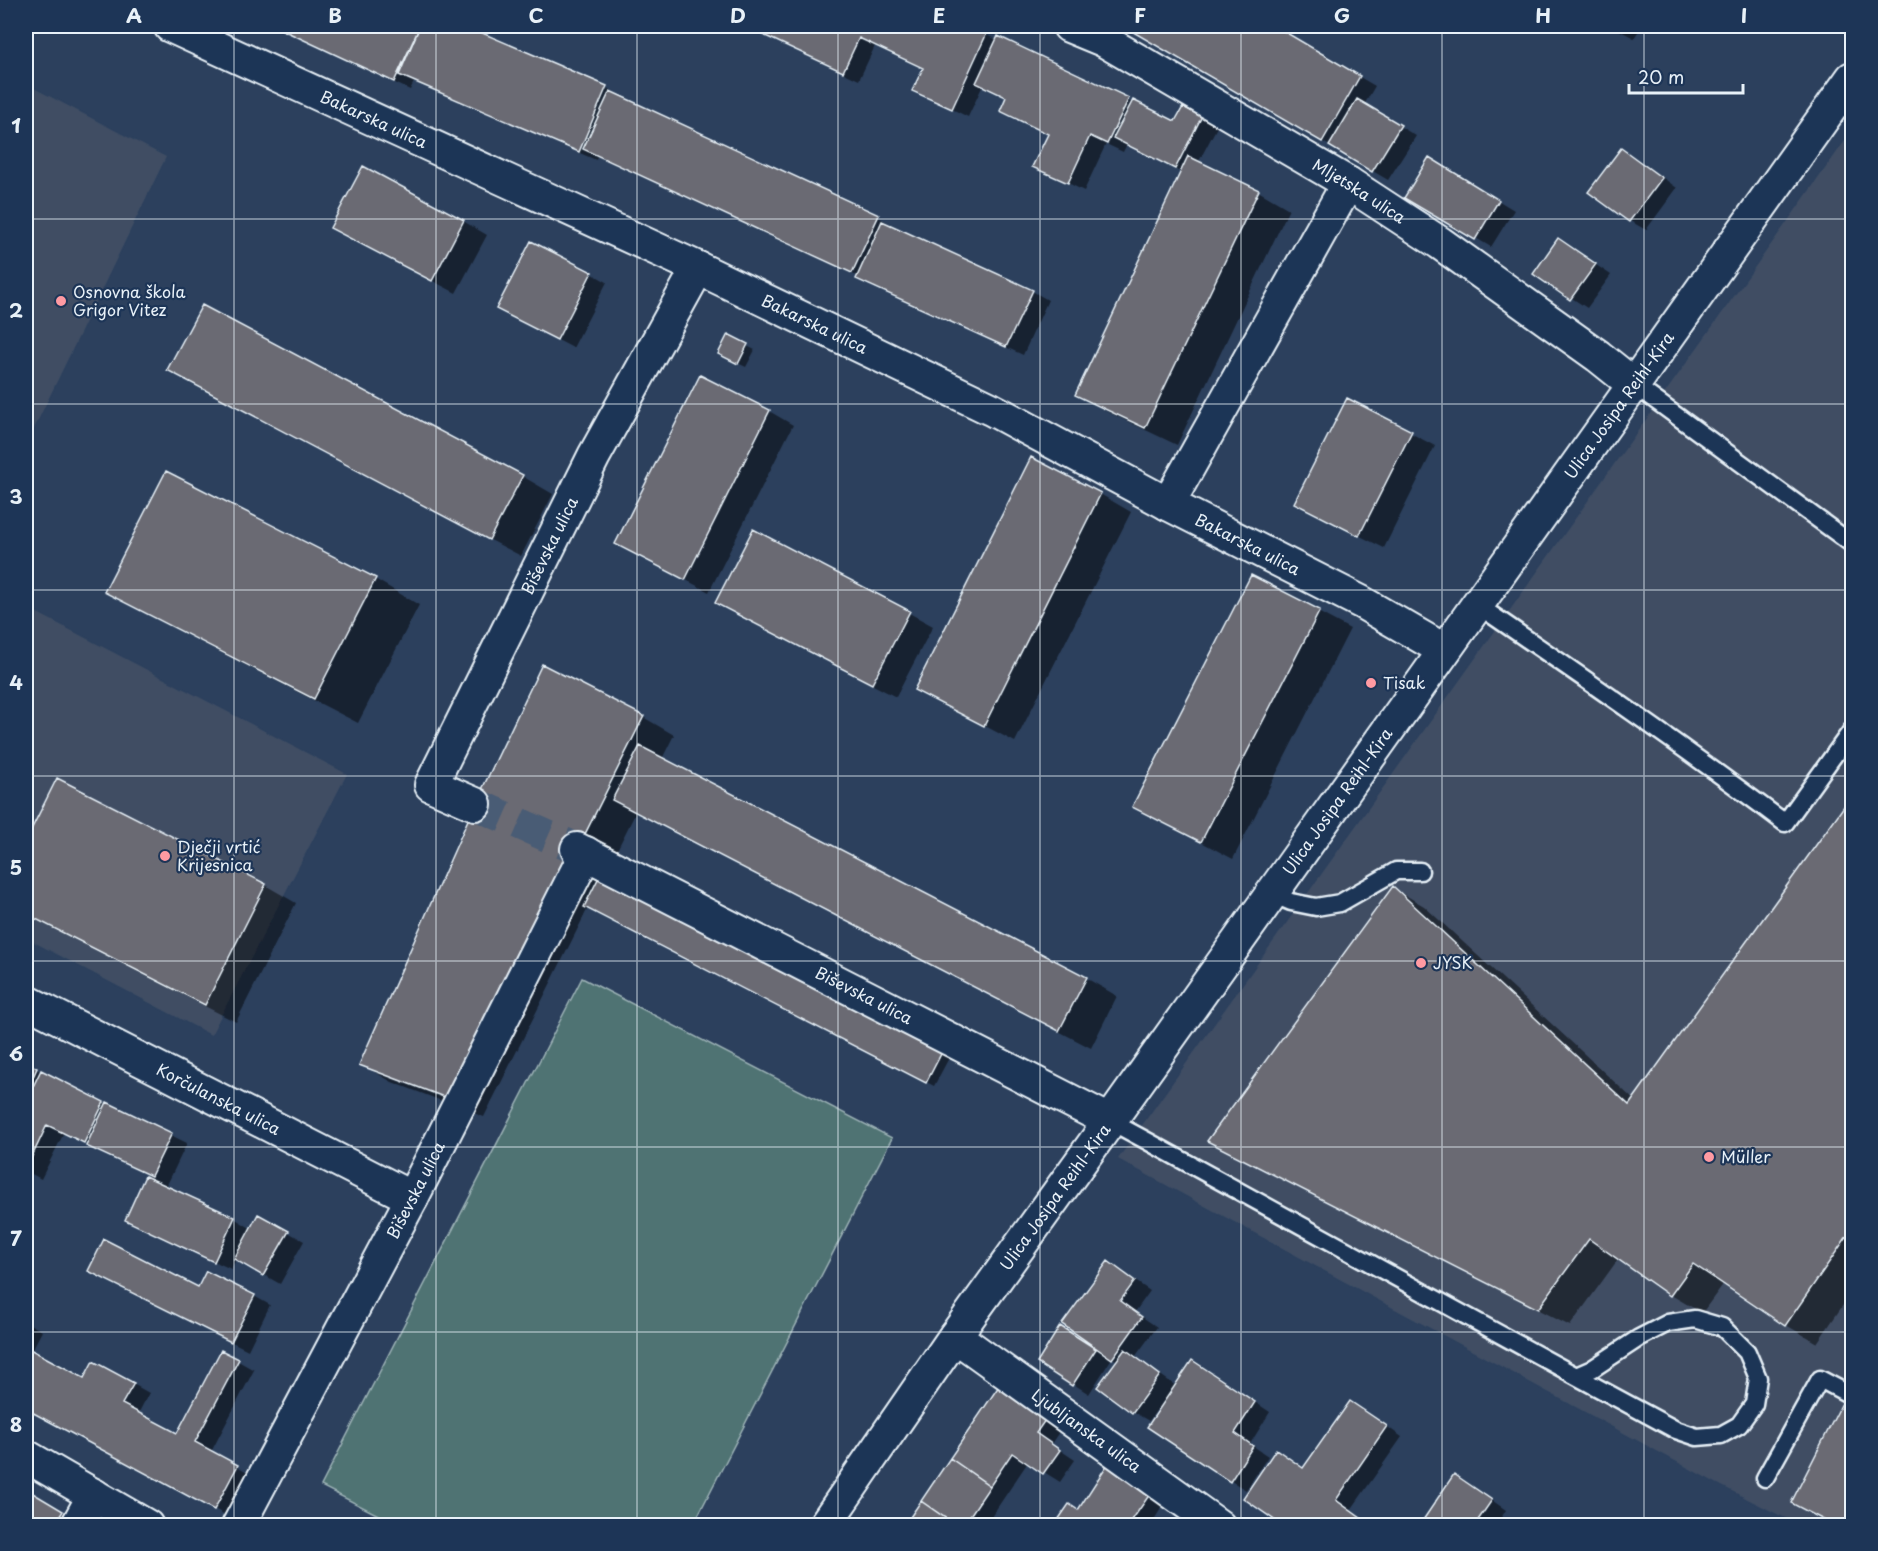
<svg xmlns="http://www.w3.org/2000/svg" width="1878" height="1551" viewBox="0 0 1878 1551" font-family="'Playpen Sans',sans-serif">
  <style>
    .built { fill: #3f4d64 }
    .green { fill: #507373; stroke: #9cb2b6; stroke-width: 1.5 }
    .shadow { fill: #0007 }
    .building { fill: #6a6a73; stroke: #e8f1f8; stroke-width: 1.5 }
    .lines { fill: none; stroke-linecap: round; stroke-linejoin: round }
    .minor-tunnel { stroke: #485b74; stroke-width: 32; stroke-dasharray: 32 16; stroke-linecap: butt }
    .service-casing { stroke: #e8f1f8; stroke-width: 21 }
    .minor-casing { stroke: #e8f1f8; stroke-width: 36 }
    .service { stroke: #1d3557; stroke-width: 16 }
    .minor { stroke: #1d3557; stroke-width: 32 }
    .grid { fill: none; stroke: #e8f1f8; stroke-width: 1.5; stroke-opacity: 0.55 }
    .poi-dot { fill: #ff9aa2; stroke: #1d3557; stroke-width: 2 }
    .labels { text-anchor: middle; stroke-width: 4.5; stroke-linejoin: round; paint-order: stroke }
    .street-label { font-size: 16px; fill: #e8f1f8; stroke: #1d3557 }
    .poi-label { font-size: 16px; fill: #e8f1f8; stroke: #1d3557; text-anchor: start }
    .neatline { fill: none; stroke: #e8f1f8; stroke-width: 2 }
    .grid-label { font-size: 20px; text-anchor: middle; font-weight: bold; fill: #e8f1f8 }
  </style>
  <rect width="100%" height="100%" fill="#2c405d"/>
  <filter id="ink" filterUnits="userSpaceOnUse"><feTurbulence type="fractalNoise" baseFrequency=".0167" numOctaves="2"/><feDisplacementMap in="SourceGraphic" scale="12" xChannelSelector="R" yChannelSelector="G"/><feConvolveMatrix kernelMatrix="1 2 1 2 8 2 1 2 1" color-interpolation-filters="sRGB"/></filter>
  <g filter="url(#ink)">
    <!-- built -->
    <path class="built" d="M26,84L166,157L26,445Z
      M1852,131V1525H1799L1716,1483L1118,1159Z
      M26,607L347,774L211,1035L26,938Z"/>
    <!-- green -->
    <path class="green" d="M582,978L892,1138L693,1525H398L321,1486Z"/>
    <!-- shadow -->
    <path class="shadow" d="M273,26H417L421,27L422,26H462L607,88L623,97L622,98L878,217L894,226L893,228L1032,291L1048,300L1023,355L874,287L858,278L859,277L597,156L596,160L414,82L410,90Z
      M743,26H967L1176,123L1201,117L1217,127L1198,163L1258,191L1289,209L1177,445L1108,412L1077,394L1182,173L1127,144L1123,152L1106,144L1084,191L1034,166L1050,135L1002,110L1008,98L983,85L968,117L914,90L924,69L875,46L859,80Z
      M1125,26H1273L1375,86L1364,105L1416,136L1388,180Z
      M1611,26H1642L1634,38Z
      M1621,150L1637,159L1677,188L1646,230L1630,221L1591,192Z
      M1445,168L1514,210L1491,247L1406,197Z
      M463,221L487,235L456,293L356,241Z
      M1559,240L1611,275L1587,308L1535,274Z
      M591,273L607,282L573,348L514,317Z
      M747,346L755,350L746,367L727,358Z
      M200,387L522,476L553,494L521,556Z
      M1348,400L1435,446L1384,548L1320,516Z
      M769,411L793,425L709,592L617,544Z
      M1100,494L1131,512L1015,742L916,689Z
      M1252,577L1350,629L1233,859L1134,806Z
      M375,579L419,605L358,723L150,616L106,591Z
      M909,613L933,626L896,697L741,616Z
      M643,717L674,735L662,759L1086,978L1117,996L1091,1048L636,812L603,878L950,1056L934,1086L588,908L484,1117L392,1082L361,1064Z
      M57,780L265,885L296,903L236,1022L26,915V843Z
      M1852,797V1292L1817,1343L1786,1325L1724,1283L1702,1313L1671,1295L1619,1258L1570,1326L1240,1158L1209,1140L1393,888L1424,906L1634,1100Z
      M26,1064L187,1143L166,1187L234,1218L252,1229L259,1216L304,1241L280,1284L236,1259L231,1269L143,1229L127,1220L147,1175L64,1133L41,1179L26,1171Z
      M1109,1263L1150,1291L1135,1312L1157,1327L1135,1357L1176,1386L1208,1371L1270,1412L1250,1444L1268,1456L1246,1490L1231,1481L1158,1408L1149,1421L1133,1412L1099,1387L1118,1361L1112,1358L1089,1394L1039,1362L1081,1340Z
      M106,1279L254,1296L270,1305L248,1350Z
      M26,1322L42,1331L31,1352L84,1380L133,1384L149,1393L138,1414L177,1435L222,1352L254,1370L211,1452L253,1475L231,1518L26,1408Z
      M1003,1382L1065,1423L1051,1444L1075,1460L1060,1482L1028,1462L985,1526H906Z
      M1843,1406L1852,1411V1526H1834L1793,1503Z
      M1366,1412L1402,1437L1351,1510L1373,1526H1286L1277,1451L1304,1469Z
      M1108,1467L1164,1504L1150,1526H1070Z
      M1470,1485L1506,1510L1496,1526H1421Z
      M26,1490L78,1521L75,1526H26Z"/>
    <!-- building -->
    <path class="building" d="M274,26H420L394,82Z
      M420,26H466L607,86L579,152L399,75Z
      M744,26H970L987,33L952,109L912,91L923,68L859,38L843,72Z
      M1123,26H1275L1360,76L1322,142Z
      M998,36L1129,98L1107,144L1090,136L1068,183L1032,167L1048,134L1000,111L1006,97L976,83Z
      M610,91L879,215L852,273L583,149Z
      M1357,99L1401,125L1372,172L1329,146Z
      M1133,100L1175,121L1183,107L1202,116L1175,169L1113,138Z
      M1621,148L1662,178L1629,222L1588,192Z
      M1188,156L1259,190L1145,428L1075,395Z
      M1429,157L1499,200L1475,240L1404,198Z
      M363,166L464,220L432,281L330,228Z
      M882,221L1033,290L1006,347L856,279Z
      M1558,238L1596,264L1570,300L1533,274Z
      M531,241L592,272L557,340L496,309Z
      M202,305L523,475L489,540L167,370Z
      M728,334L748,344L738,364L718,354Z
      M700,375L770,410L685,580L615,544Z
      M1347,398L1412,431L1359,536L1294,503Z
      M1031,457L1101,493L984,726L914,690Z
      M166,471L376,578L314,699L104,592Z
      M753,529L910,611L872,684L715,603Z
      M1251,575L1320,610L1201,842L1132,807Z
      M542,664L644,716L452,1100L359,1065L475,804Z
      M640,746L1087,977L1059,1031L612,800Z
      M57,778L266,884L205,1005L26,914V840Z
      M1852,795V1229L1785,1326L1693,1264L1670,1296L1589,1239L1538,1309L1207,1141L1393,886L1629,1105Z
      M600,875L943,1050L926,1083L584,907Z
      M26,1062L37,1068L26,1093Z
      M41,1070L104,1102L84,1143L47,1125L26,1169V1101Z
      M107,1102L172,1133L151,1176L86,1146Z
      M145,1176L235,1217L214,1262L125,1220Z
      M258,1214L289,1231L263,1276L234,1259Z
      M104,1239L198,1287L206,1271L255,1295L231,1342L88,1271Z
      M1108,1261L1135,1281L1120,1301L1142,1317L1112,1359L1062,1324Z
      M1060,1326L1096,1349L1072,1386L1037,1363Z
      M26,1347L84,1378L93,1361L134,1383L122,1404L177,1433L221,1350L239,1359L195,1442L238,1465L214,1510L26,1409Z
      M1125,1349L1160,1375L1132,1413L1097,1387Z
      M1192,1360L1255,1402L1235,1433L1253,1446L1230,1482L1147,1427Z
      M1003,1380L1050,1413L1036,1433L1060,1450L1043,1474L1012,1453L990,1486L950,1458Z
      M1350,1401L1387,1426L1336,1500L1372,1526H1283L1243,1498L1276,1449L1303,1468Z
      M1842,1403L1852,1409V1526H1835L1791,1503Z
      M950,1458L990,1486L963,1526H957L921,1501Z
      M1107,1465L1150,1494L1128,1526H1067L1058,1520L1069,1504L1078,1510Z
      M1454,1474L1492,1500L1474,1526H1419Z
      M26,1489L63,1511L54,1526H26Z
      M921,1501L957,1526H904Z"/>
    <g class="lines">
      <!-- minor-tunnel -->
      <path class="minor-tunnel" d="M475,804L577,849"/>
      <!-- service casing -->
      <g class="service-casing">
        <path id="service" d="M1633,384L1852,544
          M1476,604C1581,676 1684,747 1785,823L1852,730
          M1272,894L1291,902L1316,907L1340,903L1396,871H1420
          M1110,1121L1149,1142L1576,1376L1676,1430L1697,1437L1721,1435L1739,1425L1754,1404L1758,1378L1747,1352L1722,1327L1695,1319L1668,1323L1639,1338L1592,1369L1576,1376
          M1765,1478L1820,1379L1852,1396"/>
      </g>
      <!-- minor casing -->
      <g class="minor-casing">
        <g id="minor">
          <path id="s1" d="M170,26L698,268L991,409L1168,504L1361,602L1444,650"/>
          <path id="s2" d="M1069,26L1103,40L1348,183L1440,243L1598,356L1633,384"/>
          <path d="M1168,504L1348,183"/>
          <path id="s3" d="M475,804L431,785L594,456L698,268"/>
          <path id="s4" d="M577,849L1110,1121"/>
          <path id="s5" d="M26,1001L412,1198"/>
          <path id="s6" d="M955,1336L1219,1526"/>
          <path d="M26,1456L147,1526"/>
          <path d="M77,1526L94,1495"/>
          <path id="s7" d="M238,1526L412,1198L586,853"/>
          <path id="s8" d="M824,1526L955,1336L1110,1121L1852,78"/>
        </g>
      </g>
      <!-- service -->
      <use href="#service" class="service"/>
      <!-- minor -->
      <use href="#minor" class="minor"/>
    </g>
  </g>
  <!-- grid -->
  <path class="grid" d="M234,26V1526M436,26V1526M637,26V1526M838,26V1526M1040,26V1526M1241,26V1526M1442,26V1526M1644,26V1526M26,219H1852M26,404H1852M26,590H1852M26,776H1852M26,961H1852M26,1147H1852M26,1332H1852"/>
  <!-- markers -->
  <g class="poi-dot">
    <circle cx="61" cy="301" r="6"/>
    <circle cx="1371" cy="683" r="6"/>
    <circle cx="165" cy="856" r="6"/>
    <circle cx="1421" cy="963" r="6"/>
    <circle cx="1709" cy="1157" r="6"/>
  </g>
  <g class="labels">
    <!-- street labels -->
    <g class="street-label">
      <text dy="6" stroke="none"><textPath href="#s1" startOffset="224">Bakarska ulica</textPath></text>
      <text dy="6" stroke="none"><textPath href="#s2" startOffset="334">Mljetska ulica</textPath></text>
      <text dy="6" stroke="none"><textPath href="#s1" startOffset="710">Bakarska ulica</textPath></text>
      <text dy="6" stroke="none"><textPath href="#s8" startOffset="1374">Ulica Josipa Reihl-Kira</textPath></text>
      <text dy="6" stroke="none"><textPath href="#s1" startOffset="1196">Bakarska ulica</textPath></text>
      <text dy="6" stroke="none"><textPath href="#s3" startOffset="315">Biševska ulica</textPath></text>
      <text dy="6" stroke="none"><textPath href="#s8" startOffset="888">Ulica Josipa Reihl-Kira</textPath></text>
      <text dy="6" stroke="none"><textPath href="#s4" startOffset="322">Biševska ulica</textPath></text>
      <text dy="6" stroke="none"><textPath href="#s5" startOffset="216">Korčulanska ulica</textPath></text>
      <text dy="6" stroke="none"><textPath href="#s7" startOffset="380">Biševska ulica</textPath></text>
      <text dy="6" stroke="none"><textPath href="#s8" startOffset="402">Ulica Josipa Reihl-Kira</textPath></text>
      <text dy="6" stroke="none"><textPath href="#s6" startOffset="162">Ljubljanska ulica</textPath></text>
    </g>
    <!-- poi labels -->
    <g class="poi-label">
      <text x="73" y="298">Osnovna škola<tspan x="73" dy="18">Grigor Vitez</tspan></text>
      <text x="1383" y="689">Tisak</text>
      <text x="177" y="853">Dječji vrtić<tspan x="177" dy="18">Krijesnica</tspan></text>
      <text x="1433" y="969">JYSK</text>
      <text x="1721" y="1163">Müller</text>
    </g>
  </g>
  <!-- margin -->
  <rect width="1878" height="1551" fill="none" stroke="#1d3557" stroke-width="66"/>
  <!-- scale -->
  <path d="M1629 84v9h114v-9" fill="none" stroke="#e8f1f8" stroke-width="3"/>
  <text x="1638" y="84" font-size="18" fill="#e8f1f8" stroke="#1d3557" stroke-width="4.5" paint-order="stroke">20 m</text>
  <rect x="33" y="33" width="1812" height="1485" class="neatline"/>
  <g class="grid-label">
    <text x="134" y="23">A</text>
    <text x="335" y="23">B</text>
    <text x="536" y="23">C</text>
    <text x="738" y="23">D</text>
    <text x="939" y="23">E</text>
    <text x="1140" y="23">F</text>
    <text x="1342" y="23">G</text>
    <text x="1543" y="23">H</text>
    <text x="1744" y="23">I</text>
    <text x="16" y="133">1</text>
    <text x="16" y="318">2</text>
    <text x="16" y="504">3</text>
    <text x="16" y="690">4</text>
    <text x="16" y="875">5</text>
    <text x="16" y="1061">6</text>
    <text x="16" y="1246">7</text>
    <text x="16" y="1432">8</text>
  </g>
</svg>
